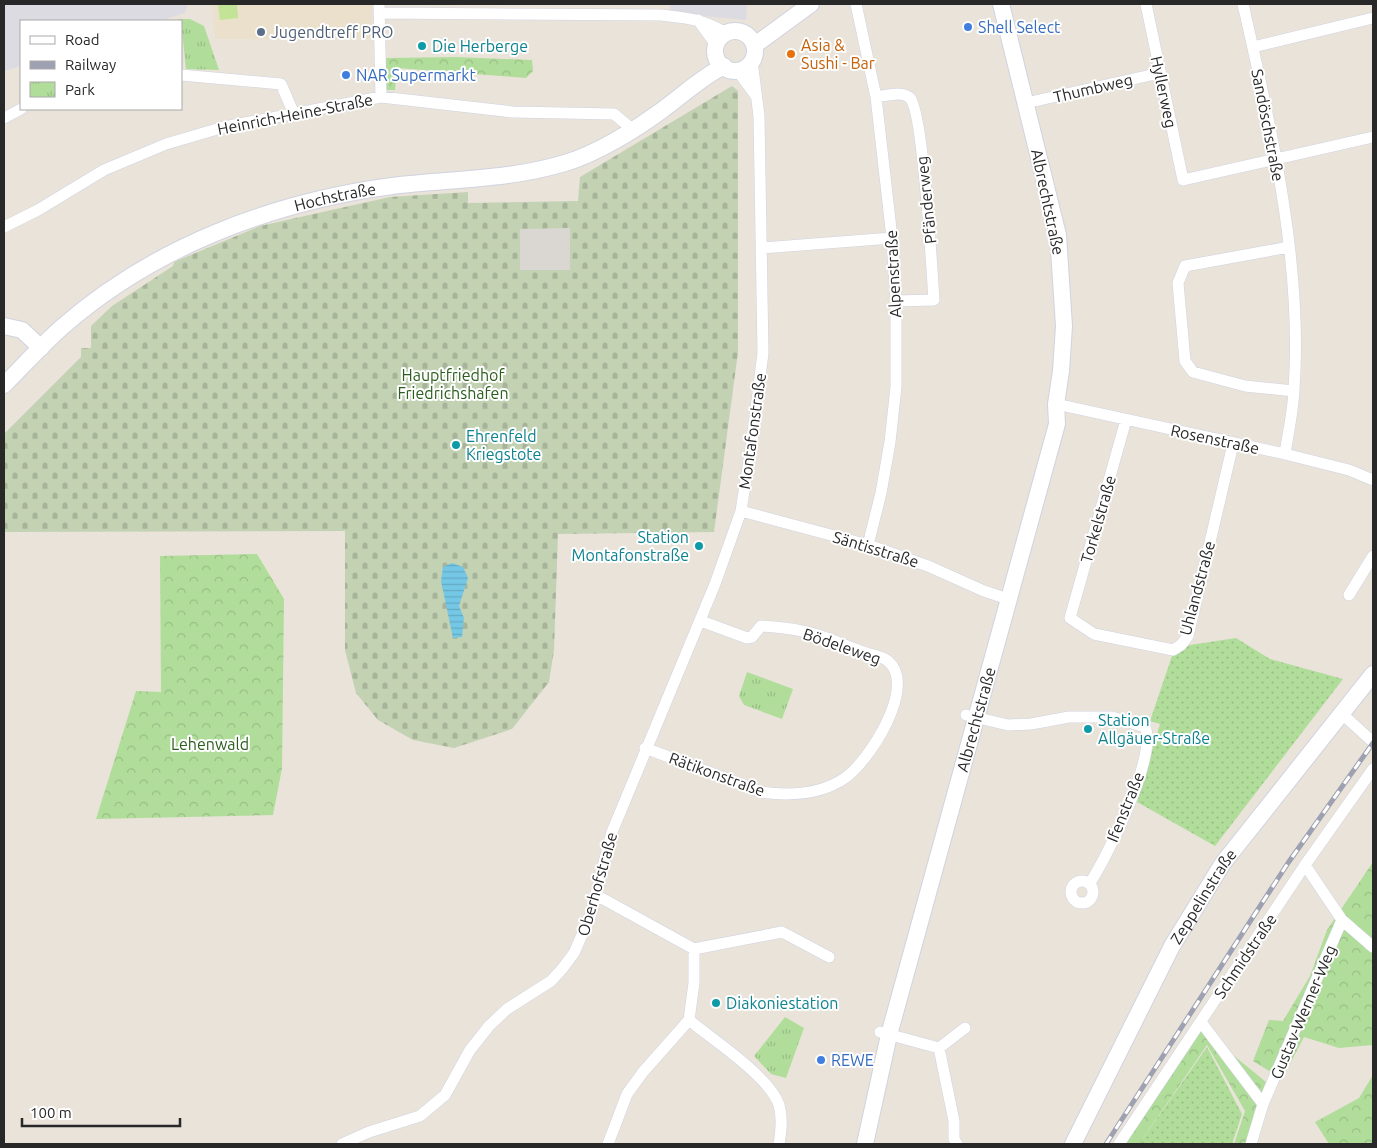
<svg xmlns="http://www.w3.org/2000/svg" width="1377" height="1148" viewBox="0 0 1377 1148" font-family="Ubuntu,sans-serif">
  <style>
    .industrial { fill: #dddbe2 }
    .education { fill: #eae0cb }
    .grass { fill: url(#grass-dots) }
    .forest { fill: url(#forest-crowns) }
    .cemetery { fill: url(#cemetery-stones) }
    .park { fill: url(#park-tufts) }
    .pitch { fill: #c3e397 }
    .plaza { fill: #dad6d1 }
    .water { fill: url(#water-rules) }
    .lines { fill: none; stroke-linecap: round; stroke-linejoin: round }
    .street-casing { stroke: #d0d3e0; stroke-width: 12 }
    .secondary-casing { stroke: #d0d3e0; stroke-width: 18 }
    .street { stroke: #fff; stroke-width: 11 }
    .secondary { stroke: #fff; stroke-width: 16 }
    .rail-casing { stroke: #9ea1b1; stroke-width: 5 }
    .rail { stroke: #fff; stroke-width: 3; stroke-dasharray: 9; stroke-linecap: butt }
    .shop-dot { fill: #3f7fe0; stroke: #fff; stroke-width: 2 }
    .service-dot { fill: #5c6f8a; stroke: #fff; stroke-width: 2 }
    .culture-dot { fill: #0f9aa8; stroke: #fff; stroke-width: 2 }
    .food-dot { fill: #e8710a; stroke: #fff; stroke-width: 2 }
    .labels { text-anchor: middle; stroke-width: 4; stroke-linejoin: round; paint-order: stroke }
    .shop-label { font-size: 16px; fill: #366cbe; stroke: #fff; text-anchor: start }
    .service-label { font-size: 16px; fill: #4e5e75; stroke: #fff; text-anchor: start }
    .food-label { font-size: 16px; fill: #c56008; stroke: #fff; text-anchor: start }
    .culture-label { font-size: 16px; fill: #0d838f; stroke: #fff; text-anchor: start }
    .street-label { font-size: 16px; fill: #282828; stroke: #fff }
    .park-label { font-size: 16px; fill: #2c5e1e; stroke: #fff }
  </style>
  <defs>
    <pattern id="grass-dots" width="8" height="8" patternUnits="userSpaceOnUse" patternTransform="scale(1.25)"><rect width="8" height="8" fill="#b1dd9a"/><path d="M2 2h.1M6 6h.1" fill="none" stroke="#98be85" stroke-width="1.8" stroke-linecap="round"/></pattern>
    <pattern id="forest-crowns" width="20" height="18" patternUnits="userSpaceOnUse" patternTransform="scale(1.25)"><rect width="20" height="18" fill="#b1dd9a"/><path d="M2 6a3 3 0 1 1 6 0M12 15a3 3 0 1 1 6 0" fill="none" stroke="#98be85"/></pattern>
    <pattern id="cemetery-stones" width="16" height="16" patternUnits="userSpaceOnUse" patternTransform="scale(1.25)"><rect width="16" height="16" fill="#c2d2b3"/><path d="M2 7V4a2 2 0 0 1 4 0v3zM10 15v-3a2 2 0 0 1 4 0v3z" fill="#a7b49a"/></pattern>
    <pattern id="park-tufts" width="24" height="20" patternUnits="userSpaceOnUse" patternTransform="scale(1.25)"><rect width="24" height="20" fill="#b1dd9a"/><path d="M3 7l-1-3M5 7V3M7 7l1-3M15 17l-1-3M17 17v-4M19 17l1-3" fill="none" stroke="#98be85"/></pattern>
    <pattern id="water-rules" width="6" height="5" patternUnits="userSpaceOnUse" patternTransform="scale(1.25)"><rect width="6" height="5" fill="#74c7e5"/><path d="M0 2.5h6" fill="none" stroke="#64abc4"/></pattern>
  </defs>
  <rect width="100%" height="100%" fill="#e9e3da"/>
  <!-- industrial -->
  <path class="industrial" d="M4,4H188L185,13L160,21H21V66L4,71Z
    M670,4H747L746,20L670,13Z"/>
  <!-- education -->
  <path class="education" d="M213,4H372V39H215Z"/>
  <!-- grass -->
  <path class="grass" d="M1236,638L1270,659L1343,679L1215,846L1137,802L1160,724L1150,721L1173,653L1190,645Z
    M1207,1047L1242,1114L1232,1144H1139Z"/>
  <!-- forest -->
  <path class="forest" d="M455,57L532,60L533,71L526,78L397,68L395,90H386V58Z
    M257,554L284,599L282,768L273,815L96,819L136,691L161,692L160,556Z
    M1373,862V936L1365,949L1373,952V1045L1339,1048L1304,1037L1282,1079L1253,1061L1269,1020L1283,1021L1310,976L1327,930Z
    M1200,1028L1266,1082L1247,1144H1234L1245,1111L1207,1045L1139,1144H1119Z
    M1373,1075V1144H1329L1315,1122L1359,1098Z"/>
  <!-- cemetery -->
  <path class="cemetery" d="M732,86L738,91V352L714,532L558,534L554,650L549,682L512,729L454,748L413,740L378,720L356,693L345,650V531L4,532V434L81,357V348H91V326L112,306L173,266L174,262L260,226L390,197L468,192V203L578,201L580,177Z"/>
  <!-- park -->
  <path class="park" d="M178,19H190L204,26L219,70L186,69L181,21Z
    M747,672L793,689L782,719L744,705L739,696Z
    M785,1017L804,1028L786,1078L771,1074L754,1056Z"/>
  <!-- pitch -->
  <path class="pitch" d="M218,4H237L238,18L220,20Z"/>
  <!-- plaza -->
  <path class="plaza" d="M570,228V270H520V229Z"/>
  <!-- water -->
  <path class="water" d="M452,563L463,567L468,578L459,606L464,618L462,637L453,638L441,581L443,567Z"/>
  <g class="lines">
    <!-- street casing -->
    <g class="street-casing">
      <path id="street" d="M379,4L381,97
        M856,4L876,97L892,238L896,301V387L890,442L881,493L868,545
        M1146,4L1183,180L1373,137
        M1243,4C1271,128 1303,263 1294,390C1293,412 1288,433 1285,454
        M379,13L661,15C688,18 703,19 726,33
        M698,20L716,45
        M1253,47L1373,18
        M737,70L756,96
        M181,75L281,84L294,114
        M876,97C886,96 902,90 910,98C923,111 932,272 934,300L896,301
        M1026,103L1160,73
        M4,118L21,109
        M4,227L38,210L104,170L166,144L224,127L381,97L513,112L614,114L632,129
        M1289,247L1185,266L1178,283L1185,361L1193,372L1245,386L1294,391
        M762,248L892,238
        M1056,404L1285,454L1349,470L1373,480
        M1126,420L1070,618L1094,634L1173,650L1181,645L1188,636L1233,444
        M741,511L868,545L928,566L984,591L1008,599
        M1349,595L1373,556
        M1341,713L1373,742
        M966,715L1008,725L1031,724L1069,717H1112L1145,727C1158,755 1107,857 1090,883
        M645,748L761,792C789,796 820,795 845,778C869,761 918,686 888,661C882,656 871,655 863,652C844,645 823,635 802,631C789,628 775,627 761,626L752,637L747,638L701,621
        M1305,865L1342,920L1373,947
        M1071 892a11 11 0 1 1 22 0a11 11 0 1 1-22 0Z
        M596,895L694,949L782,932L829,957
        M689,1020C713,1040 770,1077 779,1105C783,1118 781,1132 779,1144
        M1201,1022L1263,1104
        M880,1032L939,1048L954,1121V1139L957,1144
        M939,1048L965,1028
        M342,1144L369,1132L420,1116L445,1095L470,1050L489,1026L507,1009L551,981L562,969L574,953L590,917L612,832L715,584L741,511L752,441L763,353L759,116L752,61
        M608,1144L627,1094L643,1072L689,1020L694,983V949
        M1119,1144L1305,865L1373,769
        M1251,1144L1263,1104L1342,920"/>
    </g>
    <!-- secondary casing -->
    <g class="secondary-casing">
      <g id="secondary">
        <circle cx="735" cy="51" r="20"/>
        <path d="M755,45L811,4"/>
        <path d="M4,326L22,330L41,348"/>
        <path id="s1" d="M4,385C23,366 41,346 61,328C153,247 272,202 392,186C450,179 509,180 565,163C596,154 635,130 661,111C682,96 700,78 724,66"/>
        <path id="s2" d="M865,1144L889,1035L1057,424L1056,404L1061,371L1064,326L1058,235L1001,4"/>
        <path id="s3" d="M1073,1144L1172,946L1223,863L1373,674"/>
      </g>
    </g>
    <!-- street -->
    <use href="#street" class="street"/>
    <!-- secondary -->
    <use href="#secondary" class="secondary"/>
    <!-- rail casing -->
    <g class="rail-casing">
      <path id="rail" d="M1106,1144L1288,863L1373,743"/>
    </g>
    <!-- rail -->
    <use href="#rail" class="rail"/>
  </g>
  <!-- markers -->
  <g class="shop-dot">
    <circle cx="968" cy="27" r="5"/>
    <circle cx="346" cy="75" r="5"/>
    <circle cx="821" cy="1060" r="5"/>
  </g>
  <circle class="service-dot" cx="261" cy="32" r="5"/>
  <g class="culture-dot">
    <circle cx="422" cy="46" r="5"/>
    <circle cx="456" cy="445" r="5"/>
    <circle cx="699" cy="546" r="5"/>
    <circle cx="1088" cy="729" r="5"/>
    <circle cx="716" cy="1003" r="5"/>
  </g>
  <circle class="food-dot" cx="791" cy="54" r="5"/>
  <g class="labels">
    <!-- shop labels -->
    <g class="shop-label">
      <text x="978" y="33">Shell Select</text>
      <text x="356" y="81">NAR Supermarkt</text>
      <text x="831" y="1066">REWE</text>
    </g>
    <!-- service labels -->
    <g class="service-label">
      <text x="271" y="38">Jugendtreff PRO</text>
    </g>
    <!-- food labels -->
    <g class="food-label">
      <text x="801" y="51">Asia &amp;<tspan x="801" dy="18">Sushi - Bar</tspan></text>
    </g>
    <!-- culture labels -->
    <g class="culture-label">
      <text x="432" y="52">Die Herberge</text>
      <text x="466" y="442">Ehrenfeld<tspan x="466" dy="18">Kriegstote</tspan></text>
      <text x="689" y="543" text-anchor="end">Station<tspan x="689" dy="18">Montafonstraße</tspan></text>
      <text x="1098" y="726">Station<tspan x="1098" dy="18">Allgäuer-Straße</tspan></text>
      <text x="726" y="1009">Diakoniestation</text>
    </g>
    <!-- street labels -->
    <g class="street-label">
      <text transform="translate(1093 88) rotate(-13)" y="6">Thumbweg</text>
      <text transform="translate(1164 92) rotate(78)" y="6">Hyllerweg</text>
      <text transform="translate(295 114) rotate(-11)" y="6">Heinrich-Heine-Straße</text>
      <text transform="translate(1268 125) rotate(79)" y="6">Sandöschstraße</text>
      <text dy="6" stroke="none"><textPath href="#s1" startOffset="388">Hochstraße</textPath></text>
      <text transform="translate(926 200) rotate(-96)" y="6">Pfänderweg</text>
      <text transform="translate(1048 202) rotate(78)" y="6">Albrechtstraße</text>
      <text transform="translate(893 274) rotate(-93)" y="6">Alpenstraße</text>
      <text transform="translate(752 431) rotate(-82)" y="6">Montafonstraße</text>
      <text transform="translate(1215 439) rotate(12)" y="6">Rosenstraße</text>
      <text transform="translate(1098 519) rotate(-74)" y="6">Torkelstraße</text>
      <text transform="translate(876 549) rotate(17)" y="6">Säntisstraße</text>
      <text transform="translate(1197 588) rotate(-75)" y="6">Uhlandstraße</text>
      <text transform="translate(842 646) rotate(19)" y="6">Bödeleweg</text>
      <text dy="6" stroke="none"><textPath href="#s2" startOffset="439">Albrechtstraße</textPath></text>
      <text transform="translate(717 774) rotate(20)" y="6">Rätikonstraße</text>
      <text transform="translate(1125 807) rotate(-68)" y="6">Ifenstraße</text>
      <text transform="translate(597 884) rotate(-74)" y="6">Oberhofstraße</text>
      <text dy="6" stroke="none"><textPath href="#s3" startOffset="280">Zeppelinstraße</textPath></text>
      <text transform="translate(1245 956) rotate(-56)" y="6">Schmidstraße</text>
      <text transform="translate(1303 1012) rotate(-67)" y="6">Gustav-Werner-Weg</text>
    </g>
    <!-- park labels -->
    <g class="park-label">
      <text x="453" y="381">Hauptfriedhof<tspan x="453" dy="18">Friedrichshafen</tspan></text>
      <text x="210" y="750">Lehenwald</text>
    </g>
  </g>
  <!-- border -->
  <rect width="1377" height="1148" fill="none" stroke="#282828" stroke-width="10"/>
  <!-- legend -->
  <rect x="20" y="20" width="162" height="90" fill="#ffffff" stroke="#a9a9a9"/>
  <rect x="30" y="36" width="25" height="8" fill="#ffffff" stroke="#a9a9a9"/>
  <text x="65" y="45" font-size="15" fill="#282828">Road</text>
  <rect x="30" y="61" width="25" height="8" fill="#9ea1b1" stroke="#a9a9a9"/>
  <text x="65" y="70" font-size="15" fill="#282828">Railway</text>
  <rect x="30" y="82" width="25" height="15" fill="url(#park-tufts)" stroke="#a9a9a9"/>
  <text x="65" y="95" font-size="15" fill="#282828">Park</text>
  <!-- scale -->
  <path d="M22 1118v8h158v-8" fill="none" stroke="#282828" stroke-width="2.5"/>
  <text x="30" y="1118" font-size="15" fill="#282828" stroke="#ffffff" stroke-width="4" paint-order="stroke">100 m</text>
</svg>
